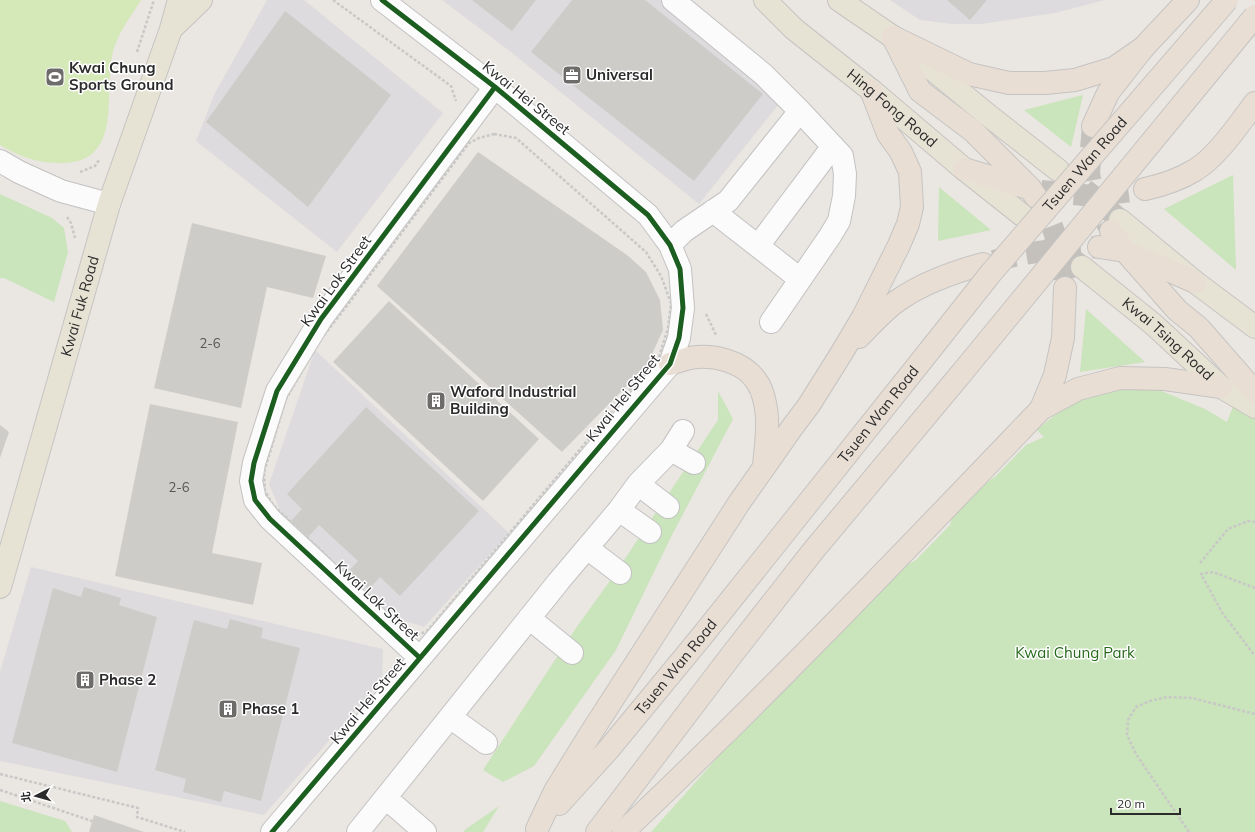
<svg xmlns="http://www.w3.org/2000/svg" width="1255" height="832" viewBox="0 0 1255 832" font-family="Mulish,'Noto Sans TC',sans-serif">
  <style>
    .industrial { fill: #dddbdd }
    .green { fill: #cae4bb }
    .pitch { fill: #d5e8b8 }
    .building { fill: #ceccc9 }
    .lines { fill: none; stroke-linecap: round; stroke-linejoin: round }
    .major-tunnel { stroke: #c4c1bd; stroke-width: 22; stroke-dasharray: 22 11; stroke-linecap: butt }
    .highway-tunnel { stroke: #c4c1bd; stroke-width: 22; stroke-dasharray: 22 11; stroke-linecap: butt }
    .minor-casing { stroke: #c3c2c2; stroke-width: 24 }
    .major-casing { stroke: #c5c4c2; stroke-width: 24 }
    .highway-casing { stroke: #c5c4c2; stroke-width: 24 }
    .path { stroke: #c8c8c7; stroke-width: 2.5; stroke-dasharray: 3 2; stroke-linecap: butt }
    .minor { stroke: #fcfbfb; stroke-width: 22 }
    .major { stroke: #e7e3d4; stroke-width: 22 }
    .highway { stroke: #e9ded4; stroke-width: 22 }
    .highway-bridge-casing { stroke: #c5c4c2; stroke-width: 24; stroke-linecap: butt }
    .highway-bridge { stroke: #e9ded4; stroke-width: 22 }
    .cycleway-casing { stroke: #fff; stroke-width: 8 }
    .cycleway { stroke: #1b5e20; stroke-width: 5 }
    .labels { text-anchor: middle; stroke-width: 3; stroke-linejoin: round; paint-order: stroke }
    .number-label { font-size: 13px; fill: #565554 }
    .poi-label { font-size: 15px; font-weight: bold; fill: #2b2b2b; stroke: #fff; text-anchor: start }
    .street-label { font-size: 15px; fill: #2b2b2b; stroke: #fff }
    .park-label { font-size: 15px; fill: #28691b; stroke: #fff }
  </style>
  <rect width="100%" height="100%" fill="#eae6e2"/>
  <!-- industrial -->
  <path class="industrial" d="M267,0H304L443,113L337,252L196,141L214,95Z
    M442,0H660L783,99L699,204L511,52Z
    M890,0H1105L1055,13L981,24H953L920,20Z
    M315,350L509,533L424,627L381,613L285,522L269,484Z
    M31,567L383,649L382,680L264,815L0,761V672Z"/>
  <!-- green -->
  <path class="green" d="M1083,95L1071,147L1024,110Z
    M1233,175L1236,270L1164,209Z
    M939,187L991,230L938,241Z
    M0,194L52,218L64,228L68,252L54,302L4,278H0Z
    M1086,309L1145,362L1080,372Z
    M1125,389L1159,390L1205,409L1227,422L1234,404L1255,412V832H651L710,766L726,745L884,578L916,560L950,525L955,505L996,476L1026,445L1044,437L1037,430C1067,403 1086,396 1125,389Z
    M718,391L733,419L672,535L616,650L534,766L503,782L483,770L576,628L612,578L718,420Z
    M0,801L65,821L72,832H0Z
    M499,806L483,832H463L466,829Z"/>
  <!-- pitch -->
  <path class="pitch" d="M0,0H141C130,18 116,35 112,56C104,95 123,162 63,163C40,164 20,157 0,145Z"/>
  <!-- building -->
  <path class="building" d="M472,0H536L512,31Z
    M572,0H645L763,94L694,181L531,52Z
    M947,0H987L970,20Z
    M285,11L391,95L308,207L206,122Z
    M478,152L627,255L646,272L660,300L663,330L647,365L562,452L377,286Z
    M192,223L326,256L313,298L267,287L241,408L154,388Z
    M389,301L539,439L483,501L333,362Z
    M150,404L238,422L212,553L262,563L253,605L115,576Z
    M366,407L479,511L400,596L380,577L369,589L349,571L358,561L319,525L308,537L291,521L302,509L287,494Z
    M0,425L9,432L0,458Z
    M84,587L121,598L119,605L157,617L117,772L12,743L53,588L81,597Z
    M230,619L263,628L261,638L300,648L261,801L224,791L221,802L183,792L186,779L155,770L194,620L227,629Z
    M94,815L144,832H89Z"/>
  <g class="lines">
    <!-- major-tunnel -->
    <path class="major-tunnel" d="M1058,170L1093,196L1120,220
      M1022,215L1060,249L1082,267"/>
    <!-- highway-tunnel -->
    <path class="highway-tunnel" d="M1093,126L1089,173L1093,196L1111,231
      M1041,191L1093,196L1145,189
      M1036,197C1056,225 1062,254 1065,288
      M994,261C1028,251 1063,249 1099,247"/>
    <!-- minor casing -->
    <g class="minor-casing">
      <path id="minor" d="M0,161L19,172L61,191L109,204
        M713,211L800,279
        M670,245L684,231L728,201L800,111L763,74L673,0
        M758,246L833,146
        M771,322L830,236L839,221L844,196L845,174L842,156L800,111
        M671,450L694,463
        M638,484L668,507
        M619,510L650,532
        M587,548L620,573
        M529,618L572,653
        M420,658L270,519L255,500L251,481L254,463L277,391L321,319L495,87
        M450,717L486,743
        M386,798L425,832
        M272,832L670,364L679,338L683,308L680,269L670,245L648,215L495,87L382,0
        M358,832L559,581L619,510L638,484L671,450L683,431"/>
    </g>
    <!-- major casing -->
    <g class="major-casing">
      <g id="major">
        <path id="s1" d="M765,0L794,29L871,90L964,169L1022,215"/>
        <path d="M839,0L893,37L988,115L1058,170"/>
        <path d="M172,28L201,0"/>
        <path d="M1120,220L1195,282L1255,327"/>
        <path id="s2" d="M1082,267L1153,324L1221,387L1255,407"/>
        <path id="s3" d="M0,587L109,204L171,29L179,0"/>
      </g>
    </g>
    <!-- highway casing -->
    <g class="highway-casing">
      <g id="highway">
        <path d="M893,37L969,74L1009,83H1045L1075,80L1114,68L1143,48"/>
        <path d="M893,37L920,91L973,131L1030,188L1036,197"/>
        <path d="M1093,126L1108,93L1143,48L1188,0"/>
        <path d="M964,169L1028,188"/>
        <path d="M1145,189C1163,185 1179,180 1195,170C1217,157 1239,124 1255,103"/>
        <path d="M1111,231L1125,251L1177,310L1199,328L1255,392"/>
        <path d="M1099,247L1125,251L1195,282"/>
        <path d="M859,337C871,325 887,307 900,299C925,282 954,272 983,264"/>
        <path d="M670,364C676,362 683,360 690,358C713,354 744,361 757,382C764,392 766,406 767,417C768,433 765,451 764,467"/>
        <path d="M1041,409L1055,375L1063,338L1065,288"/>
        <path id="s4" d="M559,804L608,750L702,636L930,350"/>
        <path d="M537,829L555,791L589,736L739,503L791,429L809,405L841,354L863,317L899,245L908,224L912,207L910,172L901,152L888,134L871,90"/>
        <path d="M597,832L730,657L813,551L960,375"/>
        <path d="M623,832C767,696 904,552 1041,409L1078,389L1120,378L1165,379L1221,387"/>
      </g>
    </g>
    <!-- path -->
    <path class="path" d="M333,0L451,86L456,101
      M137,52L154,0
      M494,134L516,138L646,252L661,276L671,303L668,328L658,360L640,378L428,630C412,639 409,636 395,626L331,560L273,505L265,491L264,472L286,399L321,339L346,307L469,143L479,138Z
      M80,172L95,166L99,160
      M67,217L71,223L75,238
      M706,314L716,335
      M1200,563L1228,529L1248,521L1255,522
      M1255,588L1213,572L1201,574L1223,614L1255,656
      M0,774L138,808L137,817L185,832
      M0,790L92,821
      M1189,832L1136,754L1127,735L1128,720L1136,707L1150,701L1167,697L1192,698L1255,714"/>
    <!-- minor -->
    <use href="#minor" class="minor"/>
    <!-- major -->
    <use href="#major" class="major"/>
    <!-- highway -->
    <use href="#highway" class="highway"/>
    <!-- highway-bridge casing -->
    <g class="highway-bridge-casing">
      <g id="highway-bridge">
        <path id="s5" d="M930,350L991,273L1227,0"/>
        <path d="M960,375L1255,16"/>
      </g>
    </g>
    <!-- highway-bridge -->
    <use href="#highway-bridge" class="highway-bridge"/>
    <!-- cycleway casing -->
    <g class="cycleway-casing">
      <path id="cycleway" d="M420,658L270,519L255,500L251,481L254,463L277,391L321,319L495,87
        M272,832L670,364L679,338L683,308L680,269L670,245L648,215L495,87L382,0"/>
    </g>
    <!-- cycleway -->
    <use href="#cycleway" class="cycleway"/>
  </g>
  <!-- icons -->
  <defs>
    <g id="office-square" transform="scale(1)"><rect x="-9" y="-9" width="18" height="18" rx="4" fill="#6e6c6b" stroke="#fff"/><path d="M-6-3h4V-5.5h4V-3h4V5H-6ZM-1-4.5V-3h2v-1.5ZM-6 0V1H6V0Z" fill="#fff"/></g>
    <g id="stadium-square" transform="scale(1)"><rect x="-9" y="-9" width="18" height="18" rx="4" fill="#6e6c6b" stroke="#fff"/><path d="M0-5a6.5 5 0 1 0 0 10a6.5 5 0 1 0 0-10ZM-3.5-1.8h7v3.6h-7Z" fill="#fff"/></g>
    <g id="building-square" transform="scale(1)"><rect x="-9" y="-9" width="18" height="18" rx="4" fill="#6e6c6b" stroke="#fff"/><path d="M-4-6H4V6H1V3H-1V6H-4ZM-2.5-4.3h1.7v1.8h-1.7ZM.8-4.3h1.7v1.8H.8ZM-2.5-1h1.7V.8h-1.7ZM.8-1h1.7V.8H.8Z" fill="#fff"/></g>
  </defs>
  <g fill-rule="evenodd">
    <use href="#office-square" x="572" y="75"/>
    <use href="#stadium-square" x="55" y="77"/>
    <use href="#building-square" x="436" y="401"/>
    <use href="#building-square" x="85" y="680"/>
    <use href="#building-square" x="228" y="709"/>
  </g>
  <g class="labels">
    <!-- number labels -->
    <g class="number-label">
      <text x="210" y="348">2-6</text>
      <text x="179" y="492">2-6</text>
    </g>
    <!-- poi labels -->
    <g class="poi-label">
      <text x="69" y="73">Kwai Chung<tspan x="69" dy="17">Sports Ground</tspan></text>
      <text x="586" y="80">Universal</text>
      <text x="450" y="397">Waford Industrial<tspan x="450" dy="17">Building</tspan></text>
      <text x="99" y="685">Phase 2</text>
      <text x="242" y="714">Phase 1</text>
    </g>
    <!-- street labels -->
    <g class="street-label">
      <text transform="translate(526 98) rotate(39)" y="5">Kwai Hei Street</text>
      <text dy="5" stroke="none"><textPath href="#s1" startOffset="167">Hing Fong Road</textPath></text>
      <text dy="5" stroke="none"><textPath href="#s5" startOffset="242">Tsuen Wan Road</textPath></text>
      <text transform="translate(336 281) rotate(-54)" y="5">Kwai Lok Street</text>
      <text dy="5" stroke="none"><textPath href="#s3" startOffset="292">Kwai Fuk Road</textPath></text>
      <text dy="5" stroke="none"><textPath href="#s2" startOffset="112">Kwai Tsing Road</textPath></text>
      <text transform="translate(623 398) rotate(-51)" y="5">Kwai Hei Street</text>
      <text dy="5" stroke="none"><textPath href="#s4" startOffset="504">Tsuen Wan Road</textPath></text>
      <text transform="translate(377 601) rotate(43)" y="5">Kwai Lok Street</text>
      <text dy="5" stroke="none"><textPath href="#s4" startOffset="180">Tsuen Wan Road</textPath></text>
      <text transform="translate(368 701) rotate(-50)" y="5">Kwai Hei Street</text>
    </g>
    <!-- park labels -->
    <g class="park-label">
      <text x="1075" y="658">Kwai Chung Park</text>
    </g>
  </g>
  <!-- north arrow -->
  <g transform="translate(36 796) rotate(264)" stroke="#ffffff" stroke-width="3" paint-order="stroke">
  <path d="M0-3L7 15L0 10L-7 15Z" fill="#2b2b2b"/>
  <text y="-6" font-size="11" font-weight="bold" text-anchor="middle" fill="#2b2b2b">北</text>
  </g>
  <!-- scale -->
  <path d="M1111 808v6h69v-6" fill="none" stroke="#2b2b2b" stroke-width="2"/>
  <text x="1117" y="808" font-size="12" fill="#2b2b2b" stroke="#ffffff" stroke-width="3" paint-order="stroke">20 m</text>
</svg>
